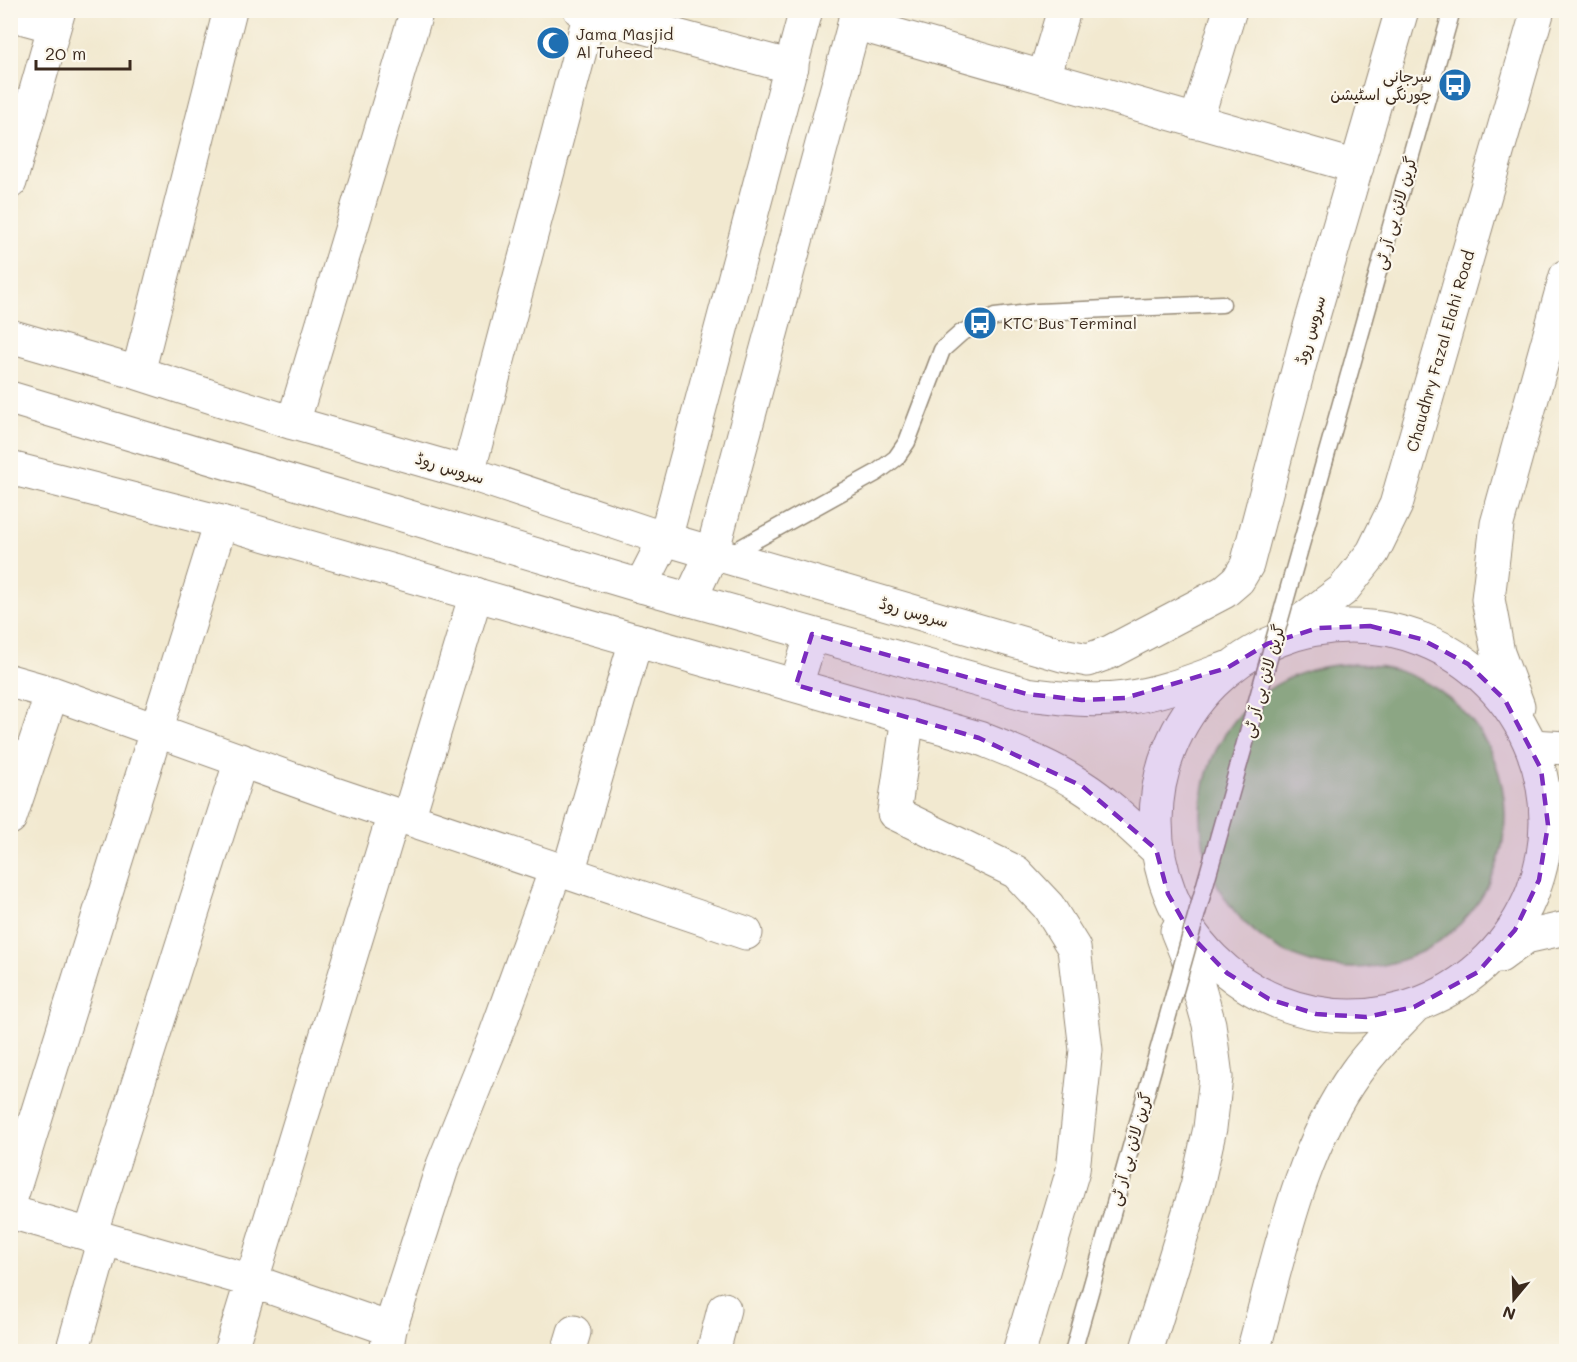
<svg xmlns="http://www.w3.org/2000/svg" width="1577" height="1362" viewBox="0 0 1577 1362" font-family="Mali,'Playpen Sans Arabic',sans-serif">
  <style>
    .green { fill: #90c576; stroke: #66784a; stroke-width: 1.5 }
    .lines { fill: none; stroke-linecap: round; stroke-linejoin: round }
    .lane-casing { stroke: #968a77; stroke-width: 19 }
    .street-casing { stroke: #968a77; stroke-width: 35 }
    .secondary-casing { stroke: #968a77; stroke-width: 35 }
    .primary-casing { stroke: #968a77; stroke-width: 35 }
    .lane { stroke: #fff; stroke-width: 16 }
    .street { stroke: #fff; stroke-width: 33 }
    .secondary { stroke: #fff; stroke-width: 33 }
    .primary { stroke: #fff; stroke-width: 33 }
    .lane-bridge-casing { stroke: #968a77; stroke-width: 19; stroke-linecap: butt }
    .lane-bridge { stroke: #fff; stroke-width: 16 }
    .marked { fill: #7b2cbf; fill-opacity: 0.2; stroke: #7b2cbf; stroke-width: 4.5; stroke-dasharray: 12 8; stroke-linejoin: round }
    .labels { text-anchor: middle; stroke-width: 4.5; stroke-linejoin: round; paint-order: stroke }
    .poi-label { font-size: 16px; fill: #3b2a1e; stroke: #fbf7ec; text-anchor: start }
    .street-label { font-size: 16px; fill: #3b2a1e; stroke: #fbf7ec }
  </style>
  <rect width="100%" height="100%" fill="#fbf7ec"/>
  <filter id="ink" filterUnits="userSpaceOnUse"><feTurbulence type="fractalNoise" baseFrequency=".0167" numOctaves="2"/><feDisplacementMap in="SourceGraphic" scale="12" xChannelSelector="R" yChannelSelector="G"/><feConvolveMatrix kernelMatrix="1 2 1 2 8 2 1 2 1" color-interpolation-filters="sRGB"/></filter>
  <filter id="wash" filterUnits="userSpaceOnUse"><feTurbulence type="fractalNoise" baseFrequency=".008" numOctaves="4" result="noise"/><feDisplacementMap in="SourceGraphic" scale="24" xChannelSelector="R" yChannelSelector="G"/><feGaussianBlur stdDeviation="1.35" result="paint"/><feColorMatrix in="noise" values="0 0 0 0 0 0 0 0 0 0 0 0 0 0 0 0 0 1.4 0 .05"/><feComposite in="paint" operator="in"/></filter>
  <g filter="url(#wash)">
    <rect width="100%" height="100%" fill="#f2e9d0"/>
    <!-- green -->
    <path class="green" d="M1201 816a152 152 0 1 1 304 0a152 152 0 1 1-304 0Z"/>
  </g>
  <g filter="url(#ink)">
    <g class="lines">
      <!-- lane casing -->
      <g class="lane-casing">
        <path id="lane" d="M728,555L876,473L896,458L907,442L942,350L961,333L995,317L1038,312L1222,304"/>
      </g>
      <!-- street casing -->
      <g class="street-casing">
        <path id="street" d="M580,10L792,67
          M10,14L54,26
          M854,23L1357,167
          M1044,77L1064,10
          M1196,122L1230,10
          M10,182L59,10
          M10,336L138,373L293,423L468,473L665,539L1062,655L1088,660L1110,652L1224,592L1238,580L1247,565L1305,344L1402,10
          M138,373L230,10
          M293,423L417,10
          M468,473L590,13
          M10,681L52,693L323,790L746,933
          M908,717L894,813L1016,872L1048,906L1074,948L1086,1050L1073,1170L1019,1352
          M1532,746L1566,748
          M10,818L52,693
          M408,819L476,594
          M568,873L636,640
          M10,1201L221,522
          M10,1212L252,1281L390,1329
          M90,1235L241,760
          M72,1352L104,1239
          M230,1352L394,814
          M386,1352L390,1329L443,1165L496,1034L556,869
          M568,1352L574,1332
          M713,1352L724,1309"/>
      </g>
      <!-- secondary casing -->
      <g class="secondary-casing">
        <path id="secondary" d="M641,586L665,539L806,10
          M690,600L712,553L858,10"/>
      </g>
      <!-- primary casing -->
      <g class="primary-casing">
        <path id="primary" d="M10,398L641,586L1027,694C1059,698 1092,702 1124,698C1160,694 1194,680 1227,668
          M10,468L221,522L979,738C1014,752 1049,765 1081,786C1108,803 1132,827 1156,849
          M1156 821a195 195 0 1 1 390 0a195 195 0 1 1-390 0Z
          M1289,630L1343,590L1373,552L1396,505L1538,10
          M796,685L812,634
          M1518,706L1498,653L1488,599L1497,524L1566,276
          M1500,956L1526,937L1566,928
          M1146,1352L1197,1186L1210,1128L1216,1077L1209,1024L1196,978L1177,931
          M1253,1352C1279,1258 1298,1153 1356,1072C1373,1048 1394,1028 1414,1007"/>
      </g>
      <!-- lane -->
      <use href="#lane" class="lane"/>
      <!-- street -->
      <use href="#street" class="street"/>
      <!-- secondary -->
      <use href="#secondary" class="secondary"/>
      <!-- primary -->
      <use href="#primary" class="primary"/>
      <!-- lane-bridge casing -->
      <g class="lane-bridge-casing">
        <path id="lane-bridge" d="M1073,1352L1452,10"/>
      </g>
      <!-- lane-bridge -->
      <use href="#lane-bridge" class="lane-bridge"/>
    </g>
  </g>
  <!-- marked area -->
  <path class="marked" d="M1370,626L1421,639L1468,664L1505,700L1541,769L1548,825L1539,880L1515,930L1478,972L1414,1007L1366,1017L1316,1014L1269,999L1227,973L1193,938L1168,894L1156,849L1082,786L979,738L796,685L812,634L1027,694L1082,700L1125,698L1227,668L1267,644L1318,628Z"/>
  <!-- icons -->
  <defs>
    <g id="mosque-disc" transform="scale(1.725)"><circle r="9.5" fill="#1f6fb2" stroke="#fbf7ec"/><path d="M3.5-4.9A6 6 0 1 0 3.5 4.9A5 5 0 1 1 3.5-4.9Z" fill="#fff"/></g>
    <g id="bus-disc" transform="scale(1.725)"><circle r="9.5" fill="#1f6fb2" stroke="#fbf7ec"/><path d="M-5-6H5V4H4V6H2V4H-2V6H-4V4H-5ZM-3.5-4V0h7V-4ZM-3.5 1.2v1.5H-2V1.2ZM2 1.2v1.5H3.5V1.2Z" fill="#fff"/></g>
  </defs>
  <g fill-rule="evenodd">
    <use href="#mosque-disc" x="553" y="43"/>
    <use href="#bus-disc" x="1455" y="85"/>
    <use href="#bus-disc" x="980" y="323"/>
  </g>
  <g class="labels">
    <!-- poi labels -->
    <g class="poi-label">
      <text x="576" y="40">Jama Masjid<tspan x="576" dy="18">Al Tuheed</tspan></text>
      <text x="1432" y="82" text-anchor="end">سرجانی<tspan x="1432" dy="18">چورنگی اسٹیشن</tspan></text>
      <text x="1003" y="329">KTC Bus Terminal</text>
    </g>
    <!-- street labels -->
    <g class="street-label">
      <text transform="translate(1395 213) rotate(-74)" y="6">گرین لائن بی آر ٹی</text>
      <text transform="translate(1310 330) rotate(-74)" y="6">سروس روڈ</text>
      <text transform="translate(1440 351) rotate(-74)" y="6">Chaudhry Fazal Elahi Road</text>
      <text transform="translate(450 468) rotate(17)" y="6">سروس روڈ</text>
      <text transform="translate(914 612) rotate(16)" y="6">سروس روڈ</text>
      <text transform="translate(1263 681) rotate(-74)" y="6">گرین لائن بی آر ٹی</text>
      <text transform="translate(1130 1149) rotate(-74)" y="6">گرین لائن بی آر ٹی</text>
    </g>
  </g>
  <!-- margin -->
  <rect width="1577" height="1362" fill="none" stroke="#fbf7ec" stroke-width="36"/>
  <!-- north arrow -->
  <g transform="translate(1514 1299) rotate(199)" stroke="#fbf7ec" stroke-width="4.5" paint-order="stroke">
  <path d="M0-4.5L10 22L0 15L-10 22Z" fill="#3b2a1e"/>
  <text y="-9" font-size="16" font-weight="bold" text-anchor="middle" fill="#3b2a1e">N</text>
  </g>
  <!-- scale -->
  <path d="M36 60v9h94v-9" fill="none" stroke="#3b2a1e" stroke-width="3"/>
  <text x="45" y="60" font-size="18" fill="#3b2a1e" stroke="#fbf7ec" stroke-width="4.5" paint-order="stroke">20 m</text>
</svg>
